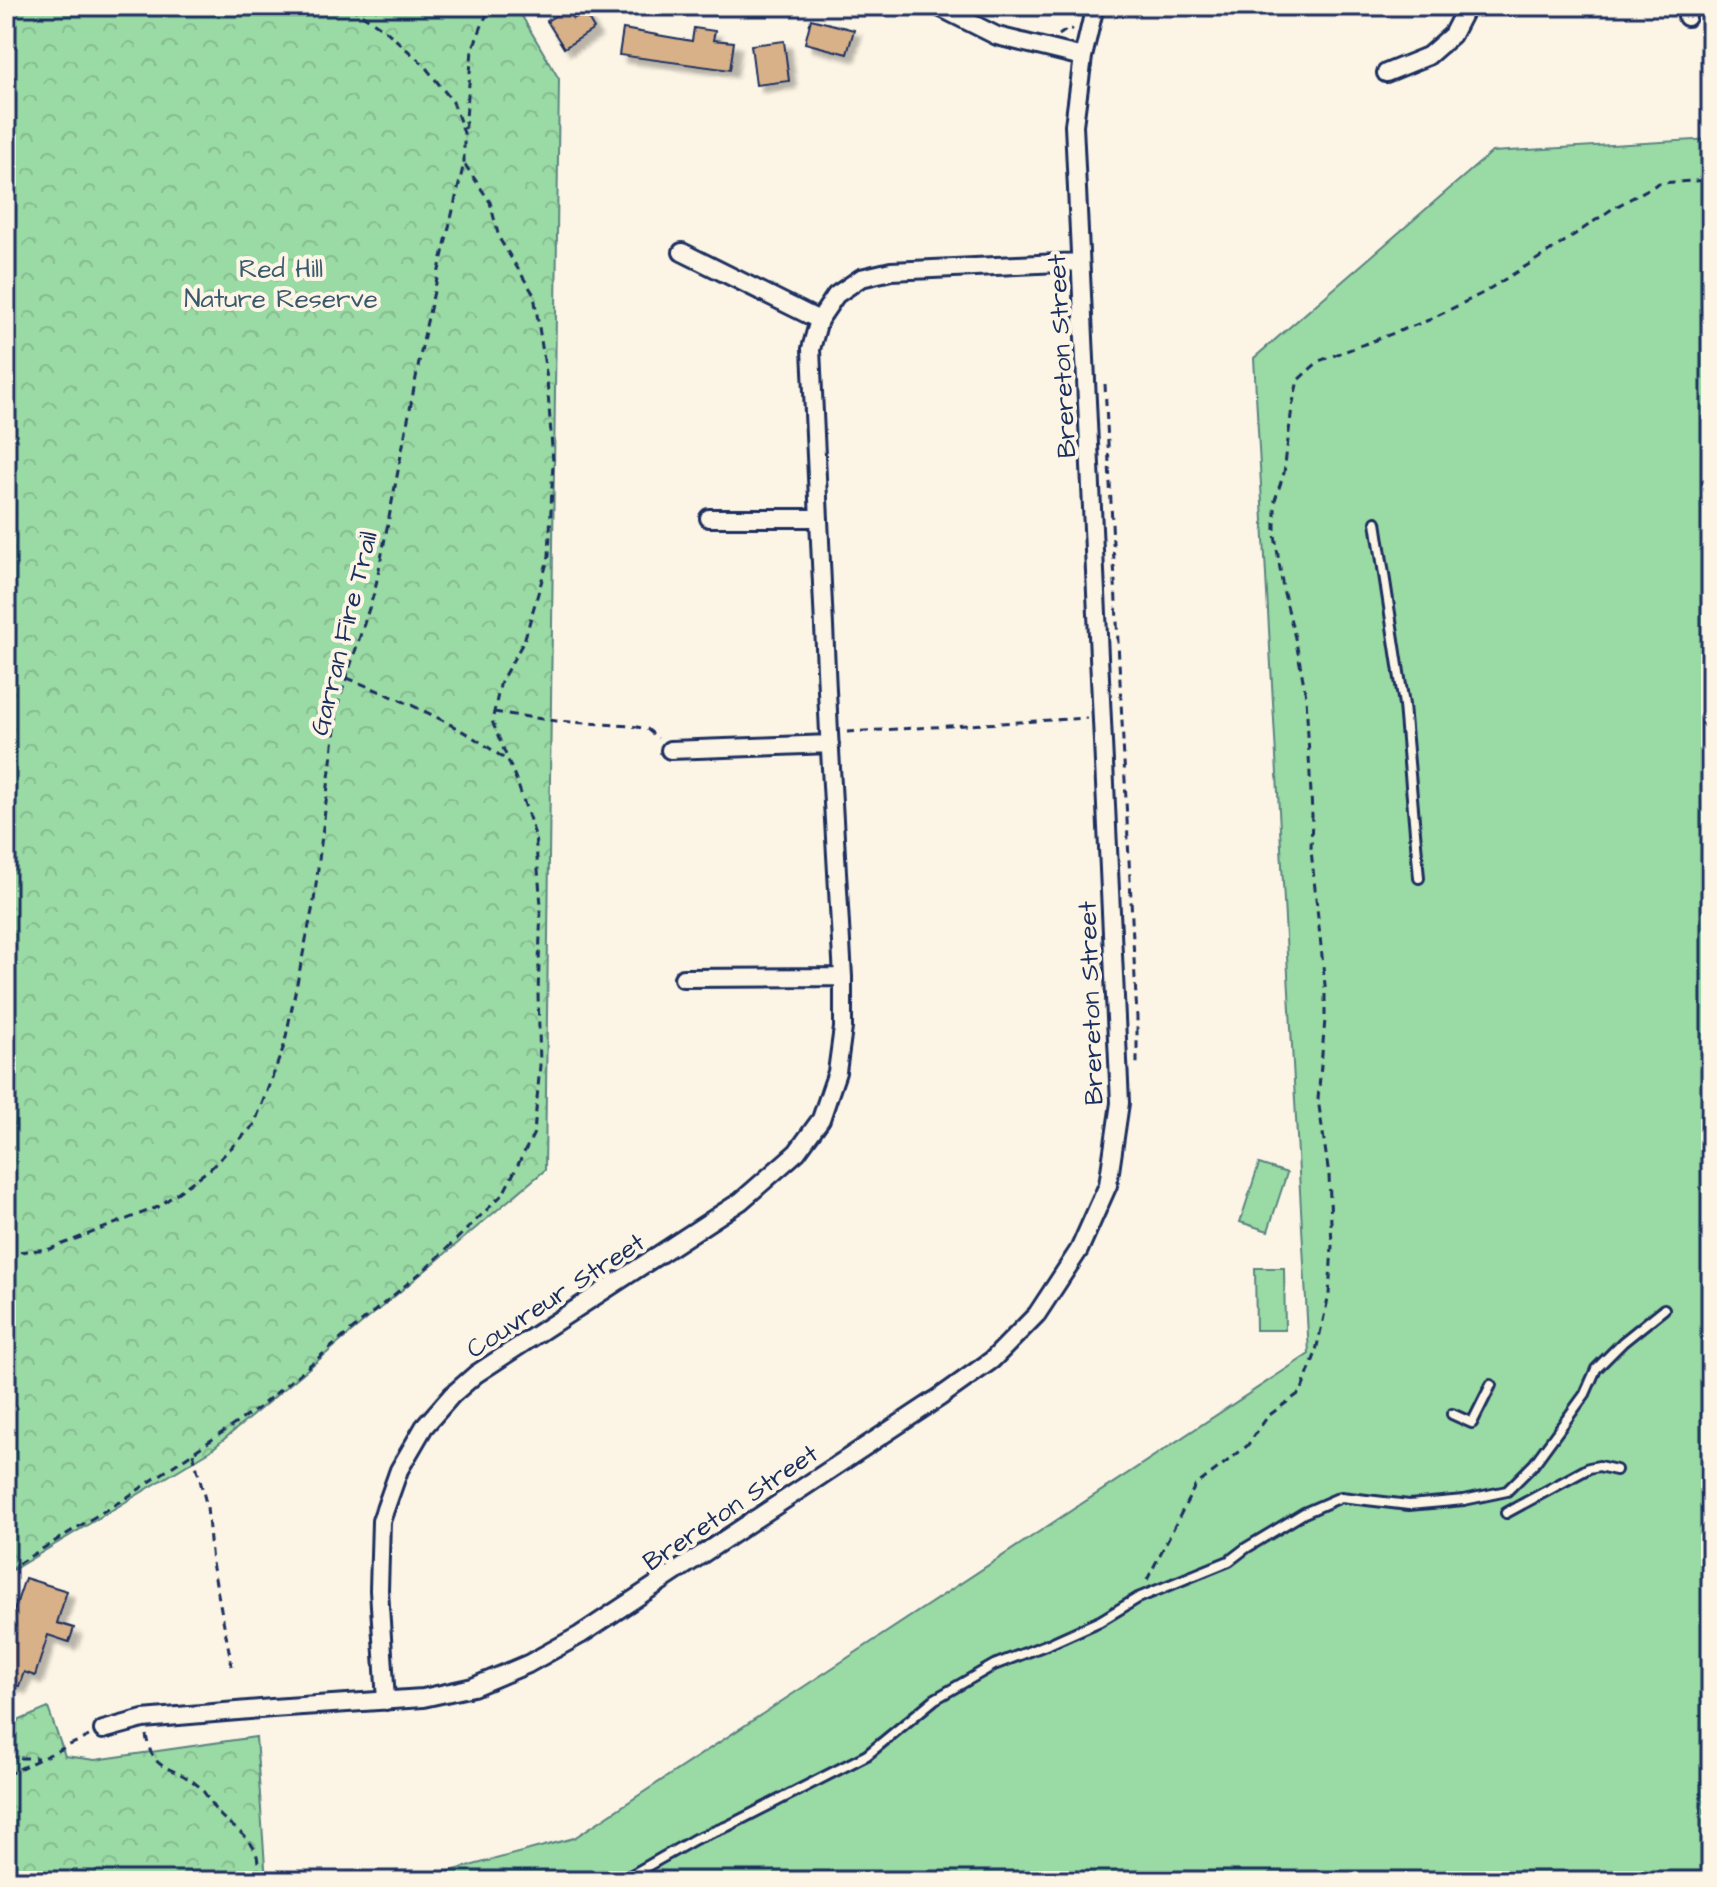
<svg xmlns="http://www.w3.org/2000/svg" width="1717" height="1887" viewBox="0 0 1717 1887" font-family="'Architects Daughter',sans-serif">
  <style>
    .grass { fill: #9adaa4; stroke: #5a8481; stroke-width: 2 }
    .park { fill: url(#park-crowns); stroke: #5a8481; stroke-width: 2 }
    .building { fill: #d8b189; stroke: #1b2f5e; stroke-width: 2; filter: url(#shadow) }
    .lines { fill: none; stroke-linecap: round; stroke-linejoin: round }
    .lane-casing { stroke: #1b2f5e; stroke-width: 14 }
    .street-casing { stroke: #1b2f5e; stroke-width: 22 }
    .path { stroke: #1b2f5e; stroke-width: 3; stroke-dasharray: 8 6; stroke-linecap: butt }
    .lane { stroke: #fcf5e5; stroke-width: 8 }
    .street { stroke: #fcf5e5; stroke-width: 16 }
    .labels { text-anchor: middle; stroke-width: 8; stroke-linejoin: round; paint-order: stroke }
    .park-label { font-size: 26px; fill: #3b5a70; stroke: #fcf5e5 }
    .street-label { font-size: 26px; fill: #1b2f5e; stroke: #fcf5e5 }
  </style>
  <defs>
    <pattern id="park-crowns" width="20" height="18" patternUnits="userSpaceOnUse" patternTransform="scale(2)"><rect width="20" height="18" fill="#9adaa4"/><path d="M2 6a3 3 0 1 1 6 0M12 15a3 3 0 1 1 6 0" fill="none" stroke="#84bb90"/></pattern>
    <filter id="shadow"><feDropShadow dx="7" dy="7" stdDeviation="2" flood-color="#0004"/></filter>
  </defs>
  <rect width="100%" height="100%" fill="#fcf5e5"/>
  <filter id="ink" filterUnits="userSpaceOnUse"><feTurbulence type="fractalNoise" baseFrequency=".0125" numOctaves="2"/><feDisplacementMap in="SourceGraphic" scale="16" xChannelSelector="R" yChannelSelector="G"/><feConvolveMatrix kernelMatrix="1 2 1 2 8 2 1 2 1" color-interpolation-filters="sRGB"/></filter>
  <g filter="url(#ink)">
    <!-- grass -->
    <path class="grass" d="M1711,139V1881H413L574,1838L1309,1354L1254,358L1492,152Z
      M1259,1164L1287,1173L1268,1231L1240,1222Z
      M1255,1268H1284L1285,1330H1256Z"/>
    <!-- park -->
    <path class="park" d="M6,6H516L559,79L545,1170L210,1451L6,1574Z
      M48,1708L65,1756L95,1760L256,1737L266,1881H6V1726Z"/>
    <!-- building -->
    <path class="building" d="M567,8L573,19L584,12L594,29L564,48L547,21Z
      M811,19L854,30L847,54L805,43Z
      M694,28L715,31L713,40L734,42L730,70L619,55L623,29L692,41Z
      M784,41L789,81L756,85L751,45Z
      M25,1578L67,1591L57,1623L74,1628L69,1642L48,1635L35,1676L24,1672L19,1686L6,1682V1635Z"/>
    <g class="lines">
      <!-- lane casing -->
      <g class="lane-casing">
        <path id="lane" d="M1376,522L1404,705L1419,878
          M1452,1414L1472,1423L1491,1385
          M1506,1513L1589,1468L1599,1466L1616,1470
          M621,1881L695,1839L728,1826L867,1755L935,1699L994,1665L1051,1643L1100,1621L1138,1598L1229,1561L1246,1548L1304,1513L1341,1497L1409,1505L1464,1500L1507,1491L1534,1464L1585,1394L1596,1369L1623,1342L1664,1309"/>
      </g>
      <!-- street casing -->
      <g class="street-casing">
        <path id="street" d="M937,6L997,36L1083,57
          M1687,17L1688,6
          M1386,73L1428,56L1452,35L1467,6
          M682,252L819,320
          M709,518H819
          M670,750L830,744
          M683,978L843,977
          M386,1701L379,1590L381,1521L399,1470L424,1427L452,1395L476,1374L741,1201L797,1152L821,1119L837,1072L843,1028V977L829,733L811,349L819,320L836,295L861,278L891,271L1080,262
          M103,1730L143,1719L272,1708L423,1698L473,1687L528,1664L580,1635L940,1397L992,1360L1037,1314L1079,1250L1108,1185L1120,1103L1074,125L1083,57L1095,6"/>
      </g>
      <!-- path -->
      <path class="path" d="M1059,35L1069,28L1073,30
        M465,129L472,50L490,6
        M1105,384L1137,1018V1068
        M347,678C402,700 459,724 506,760
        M494,712L556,721L632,726L647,729L658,738
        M847,732L1087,718
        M6,1253L50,1249L158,1207L210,1169L254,1125L284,1046L314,901L338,704L375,590L426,326L464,163V133L453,102L423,64L386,31L349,6
        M193,1453L207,1507L212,1563L232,1666
        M6,1571L129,1496L257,1409L431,1264L503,1194L534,1133L540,1065L538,994L541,905L535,835L517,782L492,721L501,681L524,641L549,556L553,462L547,379L534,295L499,238L490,202L464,163
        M1147,1580L1195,1486L1247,1446L1268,1416L1301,1392L1315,1355L1329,1295L1332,1246L1329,1175L1318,1099L1325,1020V985L1311,850L1312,814L1306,696L1296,642L1283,589L1275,535V500L1284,473L1292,407L1298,380L1319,361L1429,320L1481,294L1552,250L1612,209L1659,183L1711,180
        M146,1735C153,1774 169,1763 196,1784C207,1792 210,1805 219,1814C231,1827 252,1837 257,1856C259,1863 257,1873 258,1881
        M6,1758H38
        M6,1775L89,1736"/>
      <!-- lane -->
      <use href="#lane" class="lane"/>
      <!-- street -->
      <use href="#street" class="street"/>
    </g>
  </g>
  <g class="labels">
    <!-- park labels -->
    <g class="park-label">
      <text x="281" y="277">Red Hill<tspan x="281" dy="30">Nature Reserve</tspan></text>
    </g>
    <!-- street labels -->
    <g class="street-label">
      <text transform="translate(1061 356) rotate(-93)" y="9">Brereton Street</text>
      <text transform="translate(343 633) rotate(-76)" y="9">Garran Fire Trail</text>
      <text transform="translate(1090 1003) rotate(-92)" y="9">Brereton Street</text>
      <text transform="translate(555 1295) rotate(-33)" y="9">Couvreur Street</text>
      <text transform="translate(730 1507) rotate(-34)" y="9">Brereton Street</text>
    </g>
  </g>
  <!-- margin -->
  <rect width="1717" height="1887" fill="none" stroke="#fcf5e5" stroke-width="32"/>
  <rect x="16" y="16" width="1685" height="1855" fill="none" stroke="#1b2f5e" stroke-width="3" filter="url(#ink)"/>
</svg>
